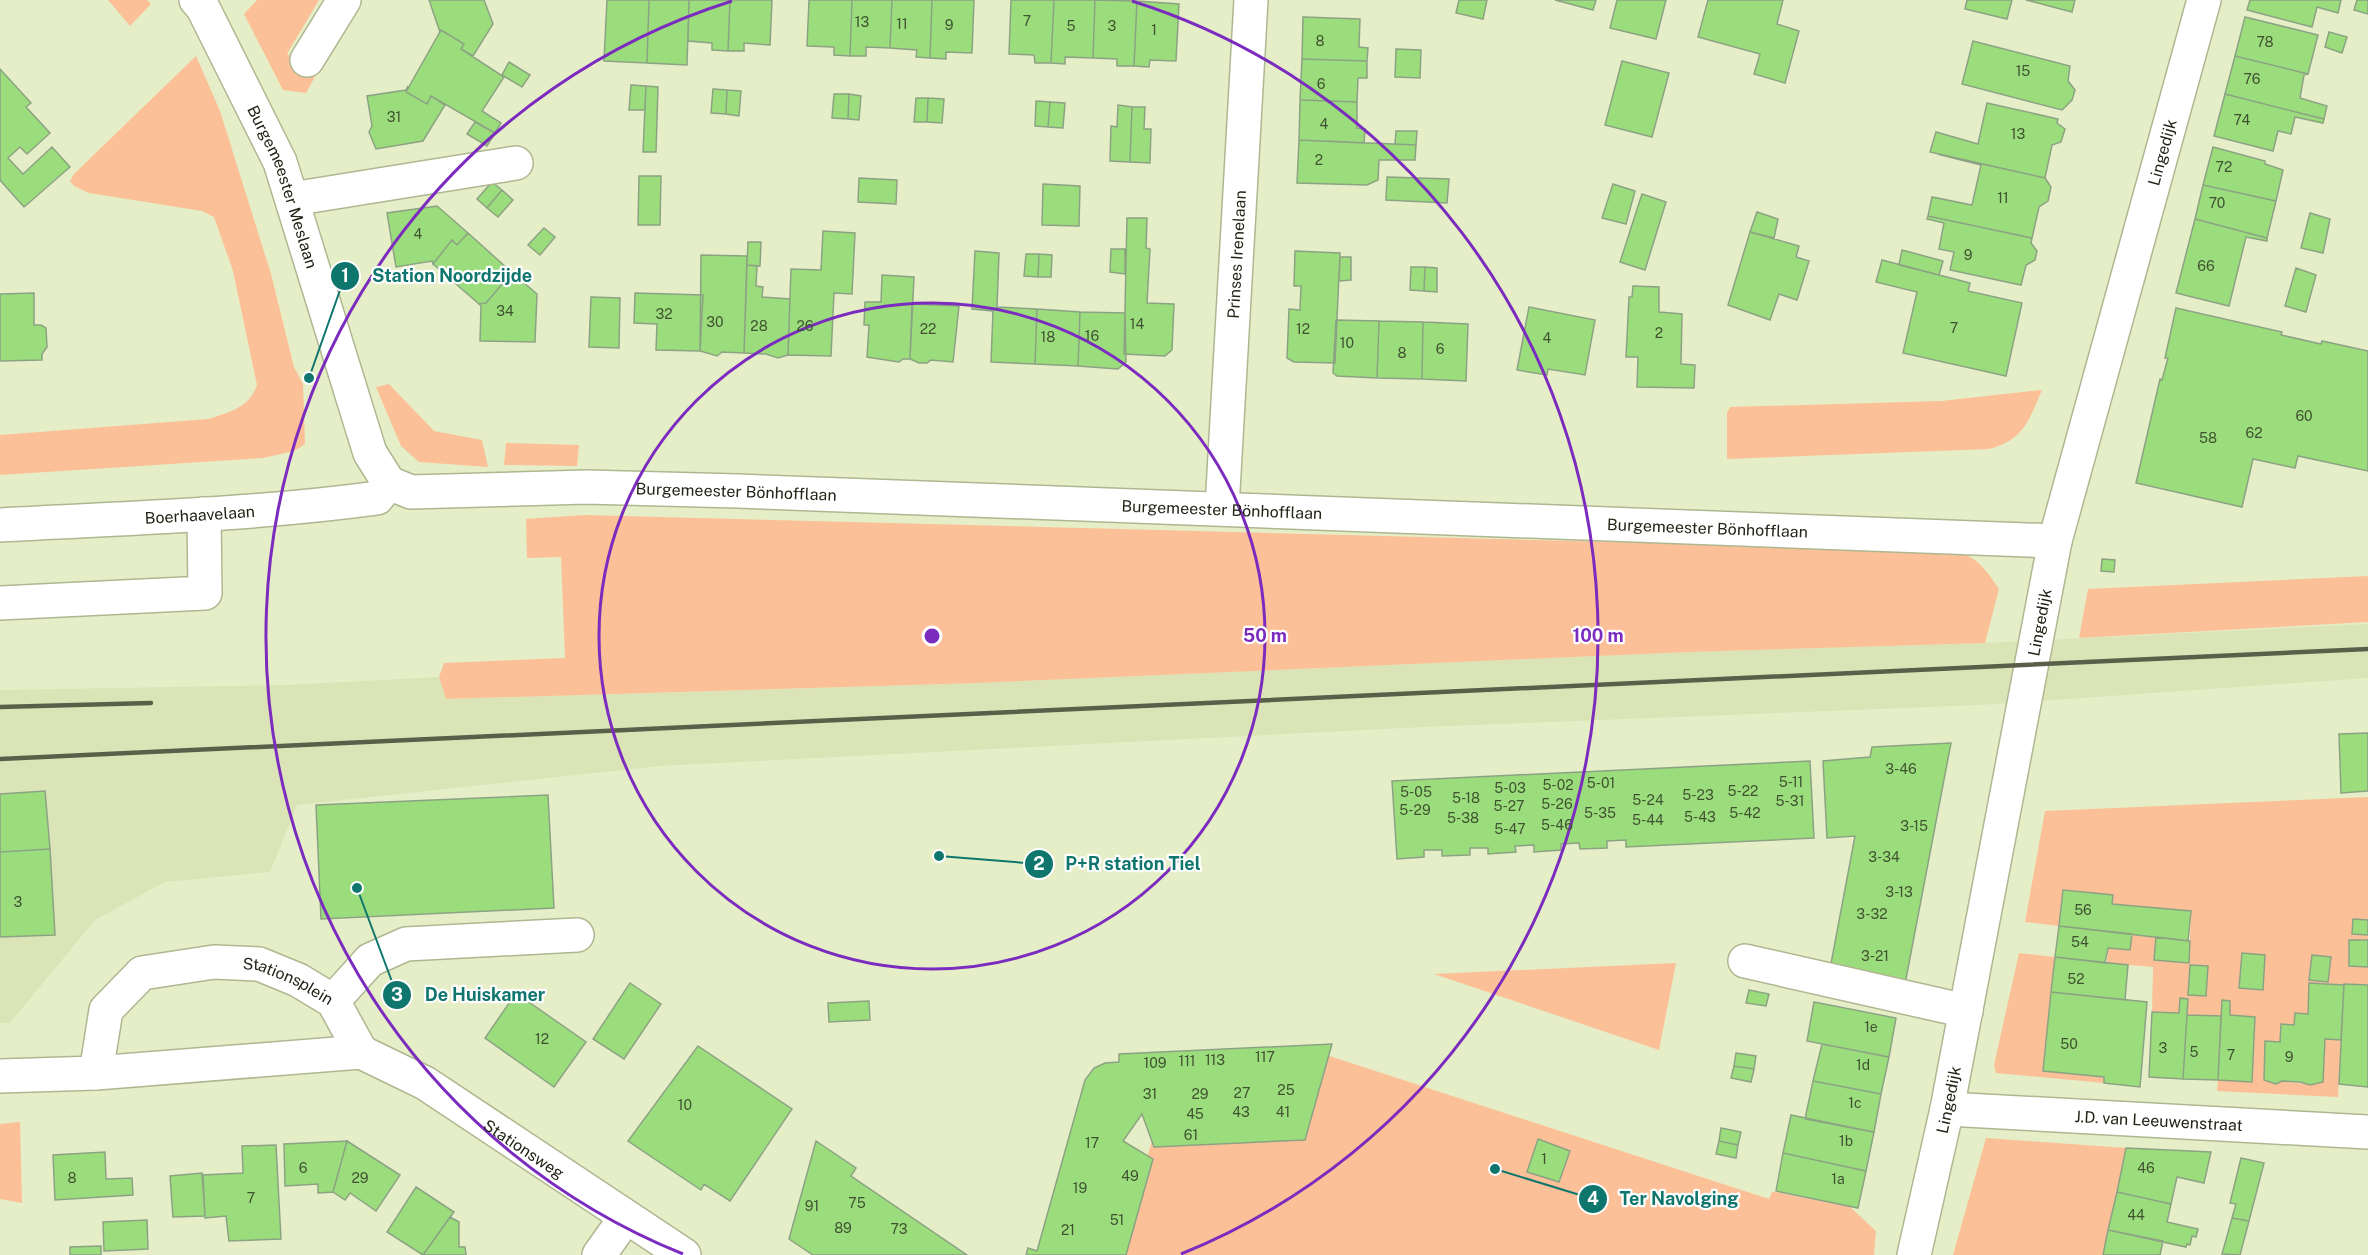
<svg xmlns="http://www.w3.org/2000/svg" width="2368" height="1255" viewBox="0 0 2368 1255" font-family="'Public Sans',sans-serif">
  <style>
    .built { fill: #dbe4b6 }
    .green { fill: #fbc097 }
    .building { fill: #9bdd7d; stroke: #8ca383; stroke-width: 1.5 }
    .lines { fill: none; stroke-linecap: round; stroke-linejoin: round }
    .minor-casing { stroke: #afb791; stroke-width: 36 }
    .minor { stroke: #fff; stroke-width: 33 }
    .rail { stroke: #5a5f49; stroke-width: 4.5 }
    .ring { fill: none; stroke: #7b2cbf; stroke-width: 3 }
    .labels { text-anchor: middle; stroke-width: 4.5; stroke-linejoin: round; paint-order: stroke }
    .number-label { font-size: 14px; fill: #405330 }
    .street-label { font-size: 16px; fill: #222516; stroke: #fff }
    .centre { fill: #7b2cbf; stroke: #fff; stroke-width: 3 }
    .ring-label { font-size: 18px; text-anchor: middle; font-weight: bold; fill: #7b2cbf; stroke: #fff; stroke-width: 4.5; stroke-linejoin: round; paint-order: stroke }
    .leader { fill: none; stroke: #0f766e; stroke-width: 2 }
    .callout-dot { fill: #0f766e; stroke: #fff; stroke-width: 2 }
    .mark-label { font-size: 18px; text-anchor: middle; font-weight: bold; fill: #fff }
    .callout-label { font-size: 18px; text-anchor: middle; font-weight: bold; fill: #0f766e; stroke: #fff; stroke-width: 4.5; stroke-linejoin: round; paint-order: stroke }
  </style>
  <rect width="100%" height="100%" fill="#e6eec7"/>
  <!-- built -->
  <path class="built" d="M2368,624V678L1980,705L1424,727L660,766L297,805L270,872L165,882L95,920L10,1023H0V690L288,685L439,677L446,699L693,692L978,683L1689,652L1985,643Z"/>
  <!-- green -->
  <path class="green" d="M108,0H147L151,4L130,26Z
    M257,0H319L287,54L317,73L306,93L283,90L244,14Z
    M196,56L220,111L271,274L294,367L303,384L305,444L294,451L263,458L0,475V435L208,419C229,412 249,408 257,385L233,271L214,217L202,211L89,193L74,186L70,181L74,174Z
    M389,384L434,431L482,440L488,467L419,462L401,446L376,387Z
    M2042,390C2029,420 2024,440 1989,449L1727,459V413L1730,407L1941,401Z
    M506,443L579,445L577,466L504,465Z
    M584,515L1958,551C1979,559 1987,571 1999,589L1985,643L1689,652L978,683L446,699L439,677L444,663L565,658L561,557L527,558L526,519Z
    M2368,576V622L2079,638L2088,589Z
    M2368,797V985L2310,983L2308,1014L2295,1013L2294,1025L2281,1024L2280,1042L2266,1041L2282,1081L2310,1085L2323,1082L2325,1039L2341,1040L2338,1097L2217,1091L2218,1080L2252,1081L2255,1017L2230,1015V1001L2222,1000L2221,1016L2187,1015L2188,999L2180,998L2179,1013L2152,1012L2153,967L2107,963L2108,948L2130,950L2132,934L2156,937L2154,960L2189,963L2191,911L2112,904L2113,895L2063,891L2059,926L2025,922L2045,811Z
    M2019,953L2055,957L2043,1071L2104,1077V1083L1996,1073L1994,1065Z
    M1676,963L1659,1050L1434,974Z
    M1305,1048L1769,1199L1772,1192H1776L1850,1207L1876,1231L1874,1255H1118L1157,1124Z
    M20,1122L22,1203L0,1199V1124Z
    M1986,1138L2126,1148L2103,1255H1953Z"/>
  <!-- building -->
  <path class="building" d="M429,0H484L493,24L473,56L461,49L464,44L441,30L440,32Z
    M607,0H649L647,63L604,61Z
    M649,0H689L687,65L647,63Z
    M689,0H730L728,51L712,50V43L688,41Z
    M730,0H772L770,45L744,43V51H728Z
    M809,0H852L850,56L834,55V47L807,46Z
    M852,0H892L890,48L866,47V56H850Z
    M892,0H932L930,58L916,57L917,50L890,48Z
    M932,0H974L972,53L946,52V59L930,58Z
    M1011,0H1054L1051,63H1035L1034,55L1009,54Z
    M1054,0H1095L1093,58L1065,57V64L1051,63Z
    M1095,0L1137,1L1134,66H1117V59L1093,58Z
    M1459,0H1487L1483,19L1456,13Z
    M1555,0H1596L1593,10Z
    M1617,0H1666L1656,39L1610,28Z
    M1708,0H1783L1777,24L1799,31L1785,83L1754,74L1760,54L1698,37Z
    M1967,0H2012L2007,19L1965,9Z
    M2026,0H2075L2072,12Z
    M2250,0H2341L2338,13L2317,7L2312,27L2247,10Z
    M2357,0H2368V14L2354,10Z
    M1137,1L1179,4L1176,61L1150,60L1149,67L1134,66Z
    M1303,17L1360,19L1359,47L1368,48L1367,61L1302,59Z
    M2245,17L2318,35L2308,74L2235,56Z
    M441,30L464,44L461,49L504,77L482,111L501,123L495,133L431,96L427,104L406,92Z
    M2329,32L2347,37L2342,53L2325,47Z
    M1973,41L2070,66L2068,81L2075,90L2072,100L2062,110L1962,84Z
    M1396,49L1421,50L1420,78L1395,77Z
    M2235,56L2308,74L2304,75L2300,98L2327,106L2324,119L2225,94Z
    M1302,59L1367,61V78H1358L1357,102L1300,100Z
    M1622,61L1669,73L1652,137L1605,125Z
    M509,62L530,75L522,87L502,75Z
    M0,69L31,103L26,107L50,133L27,154L20,147L8,158L23,174L52,147L70,167L24,207L0,180Z
    M631,85L646,86L645,110H629Z
    M408,86L406,92L427,104L431,96L445,105L423,141L376,149L369,132L372,126L367,96L406,90Z
    M646,86L658,87L656,152H643Z
    M713,89L727,90L726,114L711,113Z
    M727,90L741,91L739,116L726,114Z
    M834,94H849L848,119L832,118Z
    M849,94L861,96L859,120L848,119Z
    M2225,94L2324,119L2323,123L2295,117L2291,134L2278,131L2273,151L2214,136Z
    M916,98H928L927,122H914Z
    M928,98L944,99L942,123L927,122Z
    M1300,100L1357,102V128L1365,129L1364,143L1299,140Z
    M1036,101L1050,102L1048,127L1035,126Z
    M1050,102L1065,103L1063,128L1048,127Z
    M1987,103L2058,119L2057,123L2065,129L2061,142L2052,145L2045,178L1930,152L1936,132L1978,144Z
    M1118,105L1132,107L1130,162L1110,161L1111,126L1117,127Z
    M1132,107H1145L1144,129H1151L1150,163L1130,162Z
    M475,122L495,133L487,146L467,134Z
    M1396,131H1417L1416,145L1395,144Z
    M1299,140L1416,145L1415,160H1379L1378,180L1367,185L1297,183Z
    M2213,147L2265,161V164L2283,170L2276,201L2203,185Z
    M1937,154L2045,178L2051,187L2048,201L2039,207L2032,238L1928,216L1932,197L1972,205L1981,165Z
    M639,176H661L660,225H638Z
    M1387,177L1449,179L1447,203L1386,200Z
    M859,178L897,180L896,204L858,202Z
    M492,182L502,190L487,208L477,199Z
    M1043,184L1080,186L1079,226L1042,225Z
    M1613,184L1635,191L1626,224L1602,218Z
    M2203,185L2276,201L2267,238L2195,219Z
    M502,190L513,200L498,217L487,208Z
    M1642,194L1666,202L1645,270L1620,262Z
    M437,206L468,233L457,245L452,240L433,264L432,261L396,267L387,213Z
    M1757,212L1778,219L1774,238L1750,232Z
    M2310,213L2330,219L2323,253L2301,248Z
    M1928,216L2032,238L2031,243L2037,251L2035,260L2026,265L2021,285L1950,270L1954,252L1939,249L1944,223L1927,219Z
    M1127,218H1147L1146,248L1150,249L1147,303L1174,304L1172,350L1165,356L1124,354Z
    M2195,219L2267,238V241L2246,237L2229,306L2176,293Z
    M544,228L555,237L540,255L528,245Z
    M823,231L855,233L852,294L834,293L831,356L788,355L791,269L821,270Z
    M1750,232L1799,246L1796,257L1809,261L1797,300L1779,294L1770,320L1728,305Z
    M468,233L508,269L499,278L504,282L486,303L479,304L433,264L452,240L457,245Z
    M748,242H761L760,266L747,265Z
    M1111,249H1125V274L1110,272Z
    M1902,250L1943,261L1939,275L1899,265Z
    M975,251L999,253L997,307L1037,309L1035,364L991,362L993,311L972,309Z
    M1295,251L1340,253L1335,363L1294,362L1287,358L1289,309L1300,310L1301,286H1294Z
    M1026,254H1039L1038,277L1024,276Z
    M1039,254L1052,255L1051,277H1038Z
    M701,255L747,256L744,353L722,352L717,356L700,351Z
    M1340,257H1351V280L1339,281Z
    M1882,260L1970,283L1968,291L2022,303L2006,376L1903,353L1917,292L1876,282Z
    M747,265L757,266L756,286L763,287L762,297L790,299L788,355L778,358L766,354L744,353Z
    M1411,267H1425L1424,291L1410,290Z
    M1425,267L1437,268V292L1424,291Z
    M2296,268L2316,275L2306,312L2285,306Z
    M508,269L537,294L535,342L480,341L481,306L479,304L486,303L504,282L499,278Z
    M882,275L914,277L910,359H903L899,362L867,357L869,325H864L865,302H881Z
    M1633,286L1659,287V312L1682,314L1681,364L1695,365L1694,388L1637,387L1638,357H1626L1629,297H1632Z
    M34,293V325H41L46,328L47,347L42,354V360L0,361V294Z
    M635,293L703,295L700,351L656,350L657,324L634,323Z
    M591,297L620,298L619,348L589,347Z
    M912,304L959,306L953,362L931,360L927,363H919L910,359Z
    M1529,307L1595,320L1585,375L1548,369L1547,375L1517,370Z
    M2176,308L2282,332L2281,335L2321,344L2322,341L2368,351V471L2298,456L2295,468L2253,459L2242,507L2136,483L2160,379L2162,380L2168,358H2165Z
    M1037,309L1080,312L1078,366L1035,364Z
    M1080,312L1125,313L1126,362L1118,369L1078,366Z
    M1336,320L1379,321L1377,378L1337,376L1333,373Z
    M1379,321L1423,322L1422,379L1377,378Z
    M1423,322L1468,324L1466,381L1422,379Z
    M2102,559L2115,560L2114,572L2101,571Z
    M2368,733V791L2341,793L2339,734Z
    M1951,743L1905,984L1830,969L1855,836L1827,838L1823,761L1870,757L1872,747Z
    M1810,761L1814,838L1626,847V840L1607,841V848L1580,849L1579,843L1561,844V850L1534,852V845L1515,846L1516,852L1488,854V848H1470V855L1442,856V850H1424V857L1397,859L1392,781Z
    M45,791L50,849L0,852V794Z
    M548,795L554,908L321,919L316,805Z
    M50,849L55,935L0,937V852Z
    M2063,890L2113,895L2112,904L2191,911L2188,941L2059,926Z
    M2353,919L2368,920V935L2352,934Z
    M2059,926L2132,934L2130,950L2108,948L2105,963L2055,957Z
    M2156,937L2190,941L2189,963L2154,960Z
    M2349,940H2368V967L2349,966Z
    M2242,953L2265,955L2263,990L2239,988Z
    M2312,955L2331,957L2328,982L2309,980Z
    M2055,957L2128,965L2125,1000L2051,992Z
    M2190,965L2208,966L2206,996L2188,995Z
    M630,983L661,1004L624,1059L593,1039Z
    M2309,983L2344,985L2341,1040L2325,1039L2323,1082L2310,1085L2300,1082L2282,1081L2276,1084L2264,1080L2265,1041L2280,1042L2281,1024L2294,1025L2295,1013L2308,1014Z
    M2344,984L2368,985V1087L2339,1084Z
    M1749,990L1769,994L1766,1006L1746,1003Z
    M2051,992L2147,1002L2140,1087L2104,1083V1077L2043,1071Z
    M516,993L586,1042L554,1087L485,1038Z
    M2180,998L2188,999L2183,1079L2149,1077L2152,1012L2179,1013Z
    M2222,1000L2230,1001V1015L2255,1017L2252,1082L2218,1080Z
    M869,1001L870,1020L829,1022L828,1003Z
    M1814,1002L1896,1018L1889,1057L1807,1041Z
    M2187,1015L2221,1016L2218,1080L2183,1079Z
    M1332,1044L1305,1140L1154,1147L1142,1114L1123,1141L1153,1159L1126,1255H1026L1028,1248L1037,1251L1085,1080L1094,1068L1105,1063L1119,1062V1054Z
    M1822,1044L1889,1057L1881,1094L1813,1081Z
    M698,1046L792,1109L730,1201L704,1184L701,1190L628,1141Z
    M1736,1053L1756,1056L1754,1069L1734,1066Z
    M1734,1066L1754,1069L1751,1082L1731,1078Z
    M1813,1081L1881,1094L1874,1132L1805,1119Z
    M1791,1115L1874,1132L1866,1171L1783,1153Z
    M1721,1128L1741,1132L1738,1145L1719,1141Z
    M1538,1139L1570,1151L1559,1182L1527,1172Z
    M347,1141L400,1175L376,1211L350,1193L345,1200L333,1192Z
    M347,1141L333,1192L318,1193V1184L285,1186L284,1144Z
    M816,1141L856,1168L851,1176L967,1255H813L789,1239Z
    M1719,1141L1738,1145L1736,1158L1716,1154Z
    M276,1145L281,1239L229,1241L226,1216L205,1218L203,1175L243,1173L242,1146Z
    M2126,1148L2211,1152L2204,1183L2177,1177L2171,1204L2117,1192Z
    M105,1152L106,1179L132,1178L133,1195L55,1200L53,1155Z
    M1783,1153L1866,1171L1858,1208L1776,1191Z
    M2241,1158L2264,1163L2249,1221L2232,1218L2236,1204L2230,1203Z
    M202,1173L205,1216L173,1217L170,1176Z
    M416,1187L454,1212L423,1255L387,1232Z
    M2117,1192L2171,1204L2167,1222L2198,1229L2196,1237L2192,1236L2190,1245L2187,1244L2186,1247L2108,1230Z
    M450,1217L459,1222V1247H465L466,1255H423Z
    M2232,1218L2249,1221L2240,1255L2222,1254Z
    M147,1220L148,1249L104,1251L103,1222Z
    M2108,1230L2163,1241L2160,1255H2103Z
    M101,1246V1255H70V1247Z"/>
  <g class="lines">
    <!-- minor casing -->
    <g class="minor-casing">
      <g id="minor">
        <path id="s1" d="M196,0L203,8L280,162L370,453L389,483L411,492L586,487L738,491L2055,541"/>
        <path d="M307,60L344,0"/>
        <path d="M292,199L516,163"/>
        <path id="s2" d="M1222,508L1251,0"/>
        <path id="s3" d="M0,525C126,518 252,515 377,498L389,483"/>
        <path d="M0,603L205,593L204,514"/>
        <path d="M1745,961L1966,1011"/>
        <path d="M333,1001L370,960L406,944L577,935"/>
        <path id="s4" d="M361,1052L425,1083L684,1255"/>
        <path id="s5" d="M96,1073L106,1010L142,973L214,962L259,964L298,980L333,1001L361,1052"/>
        <path d="M0,1076L96,1073L361,1052"/>
        <path id="s6" d="M1947,1109L2368,1132"/>
        <path d="M599,1255L626,1217"/>
        <path id="s7" d="M1914,1255L1947,1109L2055,541L2204,0"/>
      </g>
    </g>
    <!-- minor -->
    <use href="#minor" class="minor"/>
    <!-- rail -->
    <path class="rail" d="M0,707L151,703
      M0,759L2368,649"/>
  </g>
  <!-- distance rings -->
  <g class="ring">
    <circle cx="932" cy="636" r="333"/>
    <path d="M683 1254A666 666 0 0 1 732 1M1132 1A666 666 0 0 1 1181 1254"/>
  </g>
  <g class="labels">
    <!-- number labels -->
    <g class="number-label">
      <text x="1027" y="26">7</text>
      <text x="862" y="27">13</text>
      <text x="902" y="29">11</text>
      <text x="949" y="30">9</text>
      <text x="1071" y="31">5</text>
      <text x="1112" y="31">3</text>
      <text x="1154" y="35">1</text>
      <text x="1320" y="46">8</text>
      <text x="2265" y="47">78</text>
      <text x="2023" y="76">15</text>
      <text x="2252" y="84">76</text>
      <text x="1321" y="89">6</text>
      <text x="394" y="122">31</text>
      <text x="2242" y="125">74</text>
      <text x="1324" y="129">4</text>
      <text x="2018" y="139">13</text>
      <text x="1319" y="165">2</text>
      <text x="2224" y="172">72</text>
      <text x="2003" y="203">11</text>
      <text x="2217" y="208">70</text>
      <text x="418" y="239">4</text>
      <text x="1968" y="260">9</text>
      <text x="2206" y="271">66</text>
      <text x="505" y="316">34</text>
      <text x="664" y="319">32</text>
      <text x="715" y="327">30</text>
      <text x="1137" y="329">14</text>
      <text x="759" y="331">28</text>
      <text x="805" y="331">26</text>
      <text x="1954" y="333">7</text>
      <text x="928" y="334">22</text>
      <text x="1303" y="334">12</text>
      <text x="1659" y="338">2</text>
      <text x="1092" y="341">16</text>
      <text x="1048" y="342">18</text>
      <text x="1547" y="343">4</text>
      <text x="1347" y="348">10</text>
      <text x="1440" y="354">6</text>
      <text x="1402" y="358">8</text>
      <text x="2304" y="421">60</text>
      <text x="2254" y="438">62</text>
      <text x="2208" y="443">58</text>
      <text x="1901" y="774">3-46</text>
      <text x="1791" y="787">5-11</text>
      <text x="1601" y="788">5-01</text>
      <text x="1558" y="790">5-02</text>
      <text x="1510" y="793">5-03</text>
      <text x="1743" y="796">5-22</text>
      <text x="1416" y="797">5-05</text>
      <text x="1698" y="800">5-23</text>
      <text x="1466" y="803">5-18</text>
      <text x="1648" y="805">5-24</text>
      <text x="1790" y="806">5-31</text>
      <text x="1557" y="809">5-26</text>
      <text x="1509" y="811">5-27</text>
      <text x="1415" y="815">5-29</text>
      <text x="1600" y="818">5-35</text>
      <text x="1745" y="818">5-42</text>
      <text x="1700" y="822">5-43</text>
      <text x="1463" y="823">5-38</text>
      <text x="1648" y="825">5-44</text>
      <text x="1557" y="830">5-46</text>
      <text x="1914" y="831">3-15</text>
      <text x="1510" y="834">5-47</text>
      <text x="1884" y="862">3-34</text>
      <text x="1899" y="897">3-13</text>
      <text x="18" y="907">3</text>
      <text x="2083" y="915">56</text>
      <text x="1872" y="919">3-32</text>
      <text x="2080" y="947">54</text>
      <text x="1875" y="961">3-21</text>
      <text x="2076" y="984">52</text>
      <text x="1871" y="1032">1e</text>
      <text x="542" y="1044">12</text>
      <text x="2069" y="1049">50</text>
      <text x="2163" y="1053">3</text>
      <text x="2194" y="1057">5</text>
      <text x="2231" y="1060">7</text>
      <text x="1265" y="1062">117</text>
      <text x="2289" y="1062">9</text>
      <text x="1215" y="1065">113</text>
      <text x="1187" y="1066">111</text>
      <text x="1155" y="1068">109</text>
      <text x="1863" y="1070">1d</text>
      <text x="1286" y="1095">25</text>
      <text x="1242" y="1098">27</text>
      <text x="1150" y="1099">31</text>
      <text x="1200" y="1099">29</text>
      <text x="1855" y="1108">1c</text>
      <text x="685" y="1110">10</text>
      <text x="1241" y="1117">43</text>
      <text x="1283" y="1117">41</text>
      <text x="1195" y="1119">45</text>
      <text x="1191" y="1140">61</text>
      <text x="1846" y="1146">1b</text>
      <text x="1092" y="1148">17</text>
      <text x="1544" y="1164">1</text>
      <text x="303" y="1173">6</text>
      <text x="2146" y="1173">46</text>
      <text x="1130" y="1181">49</text>
      <text x="72" y="1183">8</text>
      <text x="360" y="1183">29</text>
      <text x="1838" y="1184">1a</text>
      <text x="1080" y="1193">19</text>
      <text x="251" y="1203">7</text>
      <text x="857" y="1208">75</text>
      <text x="812" y="1211">91</text>
      <text x="2136" y="1220">44</text>
      <text x="1117" y="1225">51</text>
      <text x="843" y="1233">89</text>
      <text x="899" y="1234">73</text>
      <text x="1068" y="1235">21</text>
    </g>
    <!-- street labels -->
    <g class="street-label">
      <text dy="6" stroke="none"><textPath href="#s7" startOffset="1131">Lingedijk</textPath></text>
      <text dy="6" stroke="none"><textPath href="#s1" startOffset="207">Burgemeester Meslaan</textPath></text>
      <text dy="6" stroke="none"><textPath href="#s2" startOffset="254">Prinses Irenelaan</textPath></text>
      <text dy="6" stroke="none"><textPath href="#s1" startOffset="872">Burgemeester Bönhofflaan</textPath></text>
      <text dy="6" stroke="none"><textPath href="#s1" startOffset="1358">Burgemeester Bönhofflaan</textPath></text>
      <text dy="6" stroke="none"><textPath href="#s3" startOffset="200">Boerhaavelaan</textPath></text>
      <text dy="6" stroke="none"><textPath href="#s1" startOffset="1844">Burgemeester Bönhofflaan</textPath></text>
      <text dy="6" stroke="none"><textPath href="#s7" startOffset="645">Lingedijk</textPath></text>
      <text dy="6" stroke="none"><textPath href="#s5" startOffset="266">Stationsplein</textPath></text>
      <text dy="6" stroke="none"><textPath href="#s7" startOffset="159">Lingedijk</textPath></text>
      <text dy="6" stroke="none"><textPath href="#s6" startOffset="212">J.D. van Leeuwenstraat</textPath></text>
      <text dy="6" stroke="none"><textPath href="#s4" startOffset="190">Stationsweg</textPath></text>
    </g>
  </g>
  <circle cx="932" cy="636" r="9" class="centre"/>
  <g class="ring-label">
    <text x="1265" y="642">50 m</text>
    <text x="1598" y="642">100 m</text>
  </g>
  <!-- callouts -->
  <path class="leader" d="M309 378L345 276M939 856L1039 864M357 888L397 995M1495 1169L1593 1199"/>
  <g class="callout-dot">
    <circle cx="309" cy="378" r="6"/>
    <circle cx="939" cy="856" r="6"/>
    <circle cx="357" cy="888" r="6"/>
    <circle cx="1495" cy="1169" r="6"/>
    <circle cx="345" cy="276" r="15"/>
    <circle cx="1039" cy="864" r="15"/>
    <circle cx="397" cy="995" r="15"/>
    <circle cx="1593" cy="1199" r="15"/>
  </g>
  <g class="mark-label">
    <text x="345" y="282">1</text>
    <text x="1039" y="870">2</text>
    <text x="397" y="1001">3</text>
    <text x="1593" y="1205">4</text>
  </g>
  <g class="callout-label">
    <text x="452" y="282">Station Noordzijde</text>
    <text x="1133" y="870">P+R station Tiel</text>
    <text x="485" y="1001">De Huiskamer</text>
    <text x="1679" y="1205">Ter Navolging</text>
  </g>
</svg>
